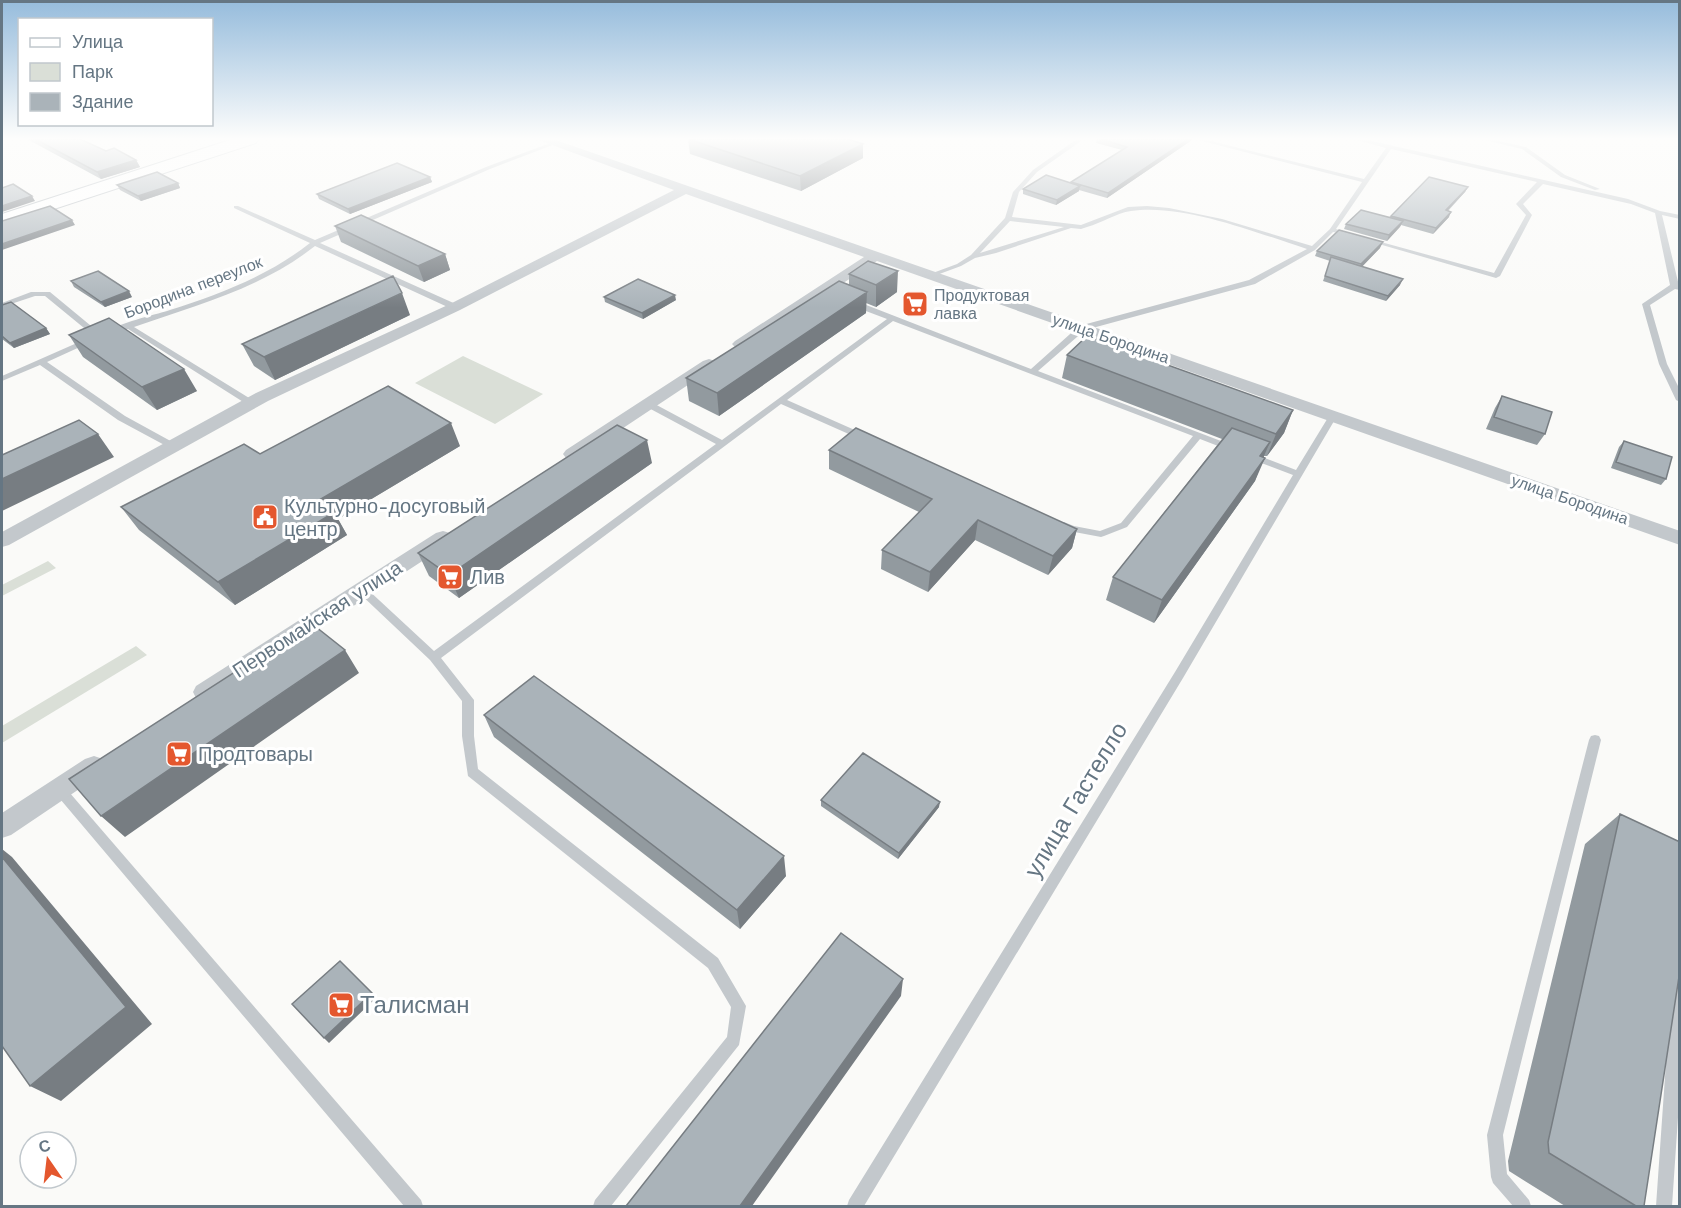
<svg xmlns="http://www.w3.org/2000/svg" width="1681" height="1208" viewBox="0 0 1681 1208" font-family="'Work Sans',sans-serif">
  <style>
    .green { fill: #dadfd7 }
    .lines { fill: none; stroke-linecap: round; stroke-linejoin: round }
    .secondary-casing { stroke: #b3babf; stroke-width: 2 }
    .lane { fill: #c3c8cc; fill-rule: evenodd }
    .street { fill: #c3c8cc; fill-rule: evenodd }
    .secondary { fill: #fff; fill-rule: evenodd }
    .wall { fill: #929a9f }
    .shaded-wall { fill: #777d82 }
    .building { fill: #aab3b9; stroke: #777d82; stroke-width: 1.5 }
    .labels { text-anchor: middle; stroke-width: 6; stroke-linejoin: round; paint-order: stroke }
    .far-street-label { font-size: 16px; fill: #657683; stroke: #fff }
    .far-poi-label { font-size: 16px; fill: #657683; stroke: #fff; text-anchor: start }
    .poi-label { font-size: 20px; fill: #657683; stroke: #fff; text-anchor: start }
    .street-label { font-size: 20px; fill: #657683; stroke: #fff }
    .near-street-label { font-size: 24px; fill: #657683; stroke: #fff }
    .near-poi-label { font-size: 24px; fill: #657683; stroke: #fff; text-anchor: start }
  </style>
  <rect width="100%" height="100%" fill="#fafaf8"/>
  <!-- green -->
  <path class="green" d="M463,356L543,394L495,424L415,383Z
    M48,561L56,568L2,596V585Z
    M136,646L147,655L2,743V726Z"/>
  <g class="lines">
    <!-- secondary casing -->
    <g class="secondary-casing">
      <path id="secondary" d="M233,139H258L256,143L2,226V214Z"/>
    </g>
    <!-- lane -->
    <path class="lane" d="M1077,139H1084L1037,172L1019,192L1012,217L1081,225L1128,207L1147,206L1169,208L1222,219L1312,246L1330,229L1362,182L1194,139H1203L1364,179L1386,148L1353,139H1363L1628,199L1660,211L1680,215V219L1662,215L1680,290L1675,289L1650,305L1667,364L1680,390V402L1676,400L1659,364L1642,304L1670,285L1655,213L1631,204L1543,184L1523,204L1532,215L1500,276L1496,278L1365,240L1370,239L1494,273L1526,215L1516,204L1537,182L1391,149L1336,229L1353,234V236L1333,232L1315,250L1255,284L1085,330L1038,371L1234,446L1235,448L1231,451L1200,439L1127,527L1104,536L1101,537L1069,531L1059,525L1064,522L1074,526L1100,531L1121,523L1193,436L893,321L787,400L866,435V439H860L781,404L441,658L474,700V736L478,769L718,958L746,1006L739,1045L611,1206H593L595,1200L727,1037L731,1007L708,968L468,776L462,736V701L430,660L357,591L358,588H366L434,651L716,444L645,406V402H651L722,440L887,319L850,305V301H856L1031,369L1079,326L1249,280L1307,249C1257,233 1183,203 1131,211C1116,213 1102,223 1087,227L1081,229L1071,228L996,253L975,258L961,266L934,276H930V274L957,264L971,255L1005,218L1013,192L1033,170ZM1010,221L1064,227L980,253Z
      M1480,139H1490L1526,147L1565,175L1600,189L1595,190L1561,177L1522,149Z
      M553,142L558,143L490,169L320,243L458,305V309H452L315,246C262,288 197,305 134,327L254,401V405H248L128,329L109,335L105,333C121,322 151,316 170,310C220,294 268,276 310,243L234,208V206H238L315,240L486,167Z
      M31,292H50L102,335L95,337L45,296H35L2,307V303Z
      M86,339H92L93,341L47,362L125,416L176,444V448H170L118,420L40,365L2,381V376Z
      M1333,413L1337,416L1183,678L864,1206H847L849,1200L1175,672L1293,475L1248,458L1247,456L1251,453L1254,454L1296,470L1329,416Z
      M1595,735L1599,736L1601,740L1503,1135L1507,1174L1529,1200L1531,1206H1513L1493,1183L1491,1177L1487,1135L1589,740L1591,736Z
      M59,784L63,785L421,1200L423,1206H404L55,793L53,789L55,785Z
      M1680,955V1088L1672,1206H1656L1673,962L1675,957Z"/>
    <!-- street -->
    <path class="street" d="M536,139H553L1680,531V545L877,261L745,347H735L732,344L735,341L864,257L686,194L460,310L268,401L9,545L2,547V532L256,393L450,304L674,190Z
      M709,359L715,361L717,364L715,367L578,458H566L563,454L566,450L703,361Z
      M443,531L450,533L453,538L450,543L212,698L204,701L196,698L193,692L196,686L436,533Z
      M94,756L103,759L106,766L103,773L11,835L2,838V813L85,759Z"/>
    <!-- secondary -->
    <use href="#secondary" class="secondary"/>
  </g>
  <!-- wall -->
  <path class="wall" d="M27,139H80L106,151L136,160L140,167L101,179Z
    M688,139L863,158L801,191L690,154Z
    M1097,139H1193L1192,140L1107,198L1079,190V191L1056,205L1023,194V189L1071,183V182L1122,150L1096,143Z
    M430,177L432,182L350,214L319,199L317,194Z
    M178,183L180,188L141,201L120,190L117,185Z
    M1468,187L1465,192L1448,211L1449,217L1433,234L1401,225L1387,241L1344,229L1346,224L1390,218L1391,216Z
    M335,226L445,254L450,270L424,282L341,242Z
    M1380,248L1362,266L1400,285L1386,301L1323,281L1330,261L1315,256L1317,251Z
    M849,274L897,292L876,307L866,303V313L719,416L689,401L686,378L849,285Z
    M71,281L132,297L105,307L74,287Z
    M604,297L676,300L643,319L605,302Z
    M2,305L46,328L50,334L14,348L2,339Z
    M410,315L275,380L254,366L242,344Z
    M69,335L197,391L157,410L83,357Z
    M1067,355L1293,410L1284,433L1267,456H1264L1255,481L1154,623L1106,600L1113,577L1222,439L1062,378Z
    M1502,396L1545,434L1537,445L1486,429L1495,408Z
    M1624,441L1666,479L1661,485L1611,468L1619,447Z
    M460,446L338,519L347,535L235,605L139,530L121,507L260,454Z
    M829,450L1077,529L1072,548L1048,575L975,540L928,592L881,569L882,550L919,512L829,469Z
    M652,463L459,598L429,576L418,553Z
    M484,715L786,876L740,929L494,737Z
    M821,800L939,807L898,859L821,806Z
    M1620,814L1644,1206H1565L1509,1171L1508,1161L1585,844Z"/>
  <!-- shaded-wall -->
  <path class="shaded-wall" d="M1188,139H1193L1192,140L1107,198L1108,193Z
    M863,144V158L801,191L800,176Z
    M136,160L140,167L101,179L97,172Z
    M430,177L432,182L350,214L348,209Z
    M178,183L180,188L141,201L138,196Z
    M1080,186L1079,191L1056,205L1057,200Z
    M1468,187L1465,192L1443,215L1446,210Z
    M32,196L35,201L2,212V206Z
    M1451,212L1449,217L1433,234L1436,228Z
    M72,220L75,225L2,250V244Z
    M1403,221L1400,227L1387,241L1389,235Z
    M1383,242L1380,248L1359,270L1361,264Z
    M445,254L450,270L424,282L418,266Z
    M898,271L897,292L876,307V285Z
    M1403,279L1400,285L1386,301L1388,296Z
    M129,291L132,297L105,307L101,302Z
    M867,292L866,313L719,416L717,393Z
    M402,293L410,315L275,380L264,357Z
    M675,295L676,300L643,319L642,313Z
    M46,328L50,334L14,348L10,343Z
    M184,369L197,391L157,410L142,387Z
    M1293,410L1284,433L1267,456L1276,434Z
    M451,423L460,446L338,519L347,535L235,605L218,582L319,500Z
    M98,434L114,457L2,511V479Z
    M647,440L652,463L459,598L449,575Z
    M1270,442L1261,463L1265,458L1255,481L1154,623L1162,600Z
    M978,520L975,540L928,592L930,572Z
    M1077,529L1072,548L1048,575L1053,556Z
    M345,650L359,673L125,837L101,816Z
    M940,802L939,807L898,859L899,853Z
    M2,849L12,857L152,1024L61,1101L30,1086L2,857Z
    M784,856L786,876L740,929L737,910Z
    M903,979L901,996L752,1206H740Z
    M372,993L377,997L329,1043L324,1038Z"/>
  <!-- building -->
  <path class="building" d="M35,139H80L106,151L114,148L136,160L97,172Z
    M688,139H848L863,144L800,176Z
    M1100,139H1188L1108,193L1071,182L1127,147Z
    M397,163L430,177L348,209L317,194Z
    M157,172L178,183L138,196L117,185Z
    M1046,175L1080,186L1057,200L1023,189Z
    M1429,177L1468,187L1446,210L1451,212L1436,228L1391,216Z
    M13,184L32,196L2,206V188Z
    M50,206L72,220L2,244V221Z
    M1361,210L1403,221L1389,235L1346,224Z
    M361,215L445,254L418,266L335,226Z
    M1339,230L1383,242L1361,264L1317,251Z
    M1331,257L1403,279L1388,296L1325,276Z
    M868,261L898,271L876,285L849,274Z
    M98,271L129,291L101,302L71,281Z
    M393,276L402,293L264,357L242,344Z
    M638,279L675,295L642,313L604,297Z
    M839,281L867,292L717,393L686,378Z
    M11,302L46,328L10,343L2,336V305Z
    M109,318L184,369L142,387L69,335Z
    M1087,336L1293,410L1276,434L1067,355Z
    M388,386L451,423L319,500L335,512L218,582L121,507L244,444L260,454Z
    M1502,396L1552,412L1545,434L1494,417Z
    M79,420L98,434L2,479V455Z
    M617,425L647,440L449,575L418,553Z
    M856,428L1077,529L1053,556L978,520L930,572L882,550L932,499L829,450Z
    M1232,428L1270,442L1260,456L1265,458L1162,600L1113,577Z
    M1624,441L1672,457L1666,479L1616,462Z
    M311,623L345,650L101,816L69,779Z
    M534,676L784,856L737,910L484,715Z
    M863,753L940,802L899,853L821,800Z
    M1620,814L1680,842V970L1644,1206H1636L1549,1153L1548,1142Z
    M2,857L126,1007L30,1086L2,1046Z
    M841,933L903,979L740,1206H626Z
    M340,961L372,993L324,1038L292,1004Z"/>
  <!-- sky -->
  <linearGradient id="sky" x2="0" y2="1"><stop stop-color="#96bcdc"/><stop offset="0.45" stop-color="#fdfdfc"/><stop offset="1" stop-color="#fdfdfc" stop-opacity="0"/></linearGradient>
  <rect width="1681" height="308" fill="url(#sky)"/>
  <!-- icons -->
  <defs>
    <g id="supermarket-square" transform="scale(1.35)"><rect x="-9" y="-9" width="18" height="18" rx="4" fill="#e4572e" stroke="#fff"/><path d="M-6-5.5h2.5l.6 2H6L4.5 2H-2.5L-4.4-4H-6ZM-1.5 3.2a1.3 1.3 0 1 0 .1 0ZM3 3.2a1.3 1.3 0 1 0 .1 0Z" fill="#fff"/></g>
    <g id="civic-square" transform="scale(1.35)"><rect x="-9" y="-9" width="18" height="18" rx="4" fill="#e4572e" stroke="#fff"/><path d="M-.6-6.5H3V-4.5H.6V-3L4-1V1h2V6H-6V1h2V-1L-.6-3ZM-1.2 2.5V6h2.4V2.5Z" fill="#fff"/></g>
  </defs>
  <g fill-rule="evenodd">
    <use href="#supermarket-square" x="915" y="304"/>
    <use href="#civic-square" x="265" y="517"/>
    <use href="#supermarket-square" x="450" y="577"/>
    <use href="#supermarket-square" x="179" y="754"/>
    <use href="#supermarket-square" x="341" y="1005"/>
  </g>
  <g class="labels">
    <!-- far-street labels -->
    <g class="far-street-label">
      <text transform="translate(193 287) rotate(-21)" y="6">Бородина переулок</text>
      <text transform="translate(1111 338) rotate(19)" y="6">улица Бородина</text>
      <text transform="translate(1570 499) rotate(19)" y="6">улица Бородина</text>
    </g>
    <!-- far-poi labels -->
    <g class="far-poi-label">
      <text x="934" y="301">Продуктовая<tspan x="934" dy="18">лавка</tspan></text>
    </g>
    <!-- poi labels -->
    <g class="poi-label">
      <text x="284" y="513">Культурно-досуговый<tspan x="284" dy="23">центр</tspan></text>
      <text x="470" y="584">Лив</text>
      <text x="198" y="761">Продтовары</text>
    </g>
    <!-- street labels -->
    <g class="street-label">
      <text transform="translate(317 619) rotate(-33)" y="7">Первомайская улица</text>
    </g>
    <!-- near-street labels -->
    <g class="near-street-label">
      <text transform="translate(1076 800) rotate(-59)" y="8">улица Гастелло</text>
    </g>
    <!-- near-poi labels -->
    <g class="near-poi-label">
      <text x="360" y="1013">Талисман</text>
    </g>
  </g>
  <!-- border -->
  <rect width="1681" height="1208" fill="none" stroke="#657683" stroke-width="6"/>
  <!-- legend -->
  <rect x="18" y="18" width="195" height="108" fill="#ffffff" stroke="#c1c8cd" stroke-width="1.5"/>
  <rect x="30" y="38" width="30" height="9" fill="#ffffff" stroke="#c1c8cd" stroke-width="1.5"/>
  <text x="72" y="48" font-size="18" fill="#657683">Улица</text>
  <rect x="30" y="63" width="30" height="18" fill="#dadfd7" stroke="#c1c8cd" stroke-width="1.5"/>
  <text x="72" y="78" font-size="18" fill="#657683">Парк</text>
  <rect x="30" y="93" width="30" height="18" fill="#aab3b9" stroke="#c1c8cd" stroke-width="1.5"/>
  <text x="72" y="108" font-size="18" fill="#657683">Здание</text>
  <!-- north arrow -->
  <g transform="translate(48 1160) rotate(346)"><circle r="28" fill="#ffffff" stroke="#c1c8cd" stroke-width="1.5"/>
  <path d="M0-4.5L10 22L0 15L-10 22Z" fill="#e4572e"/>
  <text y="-9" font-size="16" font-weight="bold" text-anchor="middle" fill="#657683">С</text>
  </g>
</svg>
